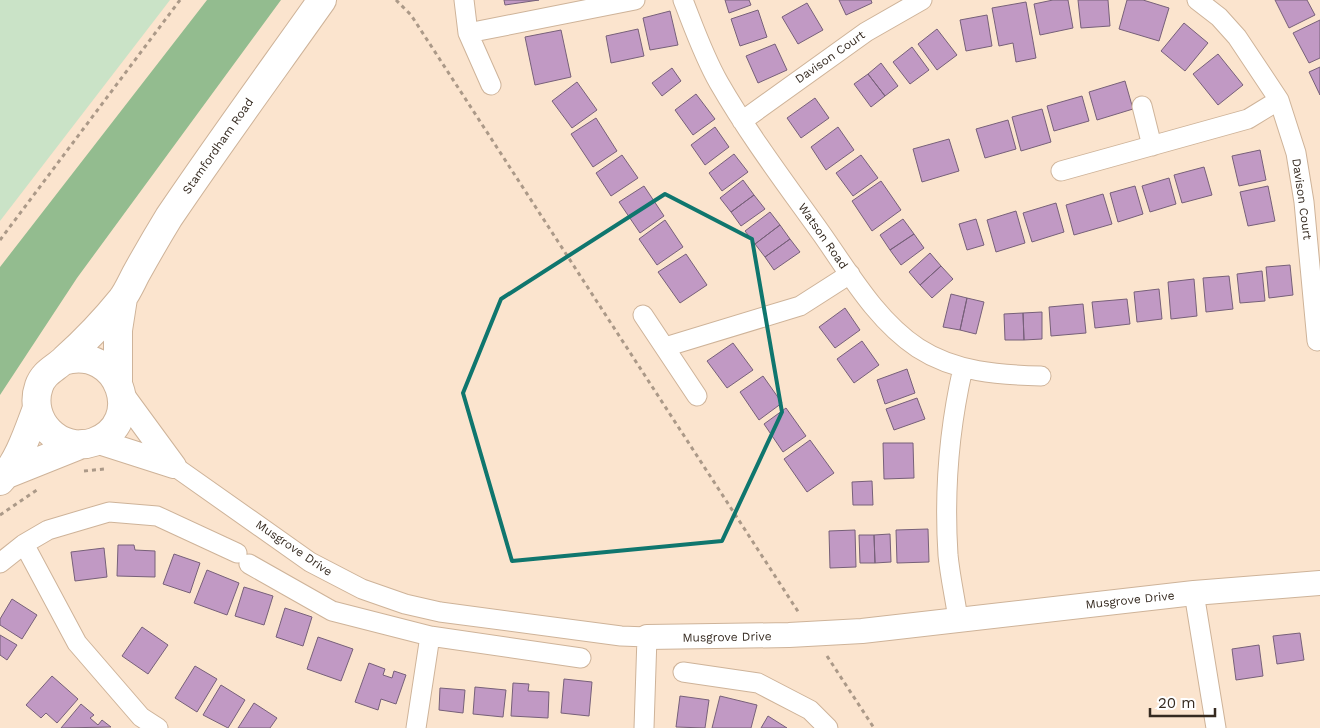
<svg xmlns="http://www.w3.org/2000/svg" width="1320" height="728" viewBox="0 0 1320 728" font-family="'Work Sans',sans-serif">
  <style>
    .green { fill: #cae3c7 }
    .forest { fill: #93bc8f }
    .building { fill: #c199c4; stroke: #776079 }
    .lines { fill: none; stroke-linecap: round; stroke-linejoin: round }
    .minor-casing { stroke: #ceb399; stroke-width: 21 }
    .tertiary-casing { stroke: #ceb399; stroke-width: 26 }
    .secondary-casing { stroke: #ceb399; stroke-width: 30 }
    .path { stroke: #ab9988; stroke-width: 3; stroke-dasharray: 4 4; stroke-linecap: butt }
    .minor { stroke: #fff; stroke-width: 19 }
    .tertiary { stroke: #fff; stroke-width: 24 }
    .secondary { stroke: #fff; stroke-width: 28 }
    .marked { fill: none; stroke: #0f766e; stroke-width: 4; stroke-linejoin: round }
    .labels { text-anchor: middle; stroke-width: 4; stroke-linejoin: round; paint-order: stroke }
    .street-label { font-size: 12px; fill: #352a20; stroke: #fff }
  </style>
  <rect width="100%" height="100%" fill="#fbe4ce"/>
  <!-- green -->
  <path class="green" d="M0,0H170L0,221Z"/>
  <!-- forest -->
  <path class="forest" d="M207,0H281L77,278L0,395V267Z"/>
  <!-- building -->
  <path class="building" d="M504,0H539L505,5Z
    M725,0H749L751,5L729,13Z
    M839,0H871L872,3L846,15Z
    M1053,0H1068L1073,28L1040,35L1034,4Z
    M1078,0H1108L1110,26L1081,28Z
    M1127,0H1143L1169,8L1159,41L1119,29Z
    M1275,0H1307L1315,15L1289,28Z
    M1026,2L1036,58L1016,62L1013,43L999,46L992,8Z
    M807,3L823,30L798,44L782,17Z
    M758,10L767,37L740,46L731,19Z
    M670,11L678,45L650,50L643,18Z
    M987,15L992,46L966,51L960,20Z
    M1320,20V58L1309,63L1293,33Z
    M1184,23L1208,43L1185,71L1161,51Z
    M638,29L644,56L611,63L606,36Z
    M937,29L957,55L937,70L918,44Z
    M561,30L571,77L535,85L525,37Z
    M775,44L787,70L758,83L746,56Z
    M912,47L929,70L910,84L893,62Z
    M1218,54L1243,85L1218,105L1193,74Z
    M881,63L898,86L885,96L868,74Z
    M1320,67V95L1309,72Z
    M672,68L681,81L662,96L652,83Z
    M868,74L885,96L871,107L854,84Z
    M1125,81L1133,109L1097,120L1089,92Z
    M577,82L597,110L572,128L552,101Z
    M696,94L715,119L693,135L675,110Z
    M1082,96L1089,121L1054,131L1047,106Z
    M815,98L829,118L801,138L787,118Z
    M1042,109L1051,142L1021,151L1012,117Z
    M596,118L617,151L593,167L571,134Z
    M1008,120L1016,149L985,158L976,129Z
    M715,127L729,147L705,165L691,145Z
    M838,127L854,150L826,170L811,147Z
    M949,139L959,171L922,182L913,149Z
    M1260,150L1266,180L1239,186L1232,156Z
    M734,154L748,172L722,191L709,173Z
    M622,155L638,178L611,196L596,173Z
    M861,155L878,178L853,196L836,173Z
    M1204,167L1212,195L1182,203L1174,175Z
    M1169,178L1176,204L1150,212L1142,186Z
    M743,180L754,195L731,212L720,198Z
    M881,181L901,210L872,231L852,201Z
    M644,186L664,216L640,233L619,202Z
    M1135,186L1143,214L1118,222L1110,193Z
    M1268,186L1275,221L1248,226L1240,192Z
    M1103,194L1112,224L1074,235L1066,205Z
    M754,195L765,209L741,226L731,212Z
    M1056,203L1064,232L1032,242L1023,213Z
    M1016,211L1025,243L996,252L987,220Z
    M770,212L780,225L755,244L745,231Z
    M903,219L914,234L890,250L880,235Z
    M976,219L984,245L967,250L959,224Z
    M665,220L683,247L657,265L639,239Z
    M780,225L790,239L765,257L755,244Z
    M914,234L924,248L901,265L890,250Z
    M790,239L800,252L774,270L765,257Z
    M930,253L941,266L920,285L909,272Z
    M686,254L707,285L680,303L658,272Z
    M1290,265L1293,295L1269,298L1266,267Z
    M941,266L953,279L932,298L920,285Z
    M1262,271L1265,301L1240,303L1237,274Z
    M1229,276L1233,309L1206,312L1203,278Z
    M1194,279L1197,316L1171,319L1168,282Z
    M1159,289L1162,319L1137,322L1134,292Z
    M951,294L967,298L960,330L943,327Z
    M967,298L984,302L976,334L960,330Z
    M1127,299L1130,324L1095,328L1092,302Z
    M1083,304L1086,333L1051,336L1049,307Z
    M845,308L860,330L835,348L819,327Z
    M1042,312V339L1024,340L1023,313Z
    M1023,313L1024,340H1005L1004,314Z
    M862,341L879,365L854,383L837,359Z
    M733,343L753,370L727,388L707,361Z
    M907,369L915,393L885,404L877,380Z
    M763,376L782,403L759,420L740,392Z
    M917,398L925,419L894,430L886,409Z
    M786,408L806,436L783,452L764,424Z
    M810,440L834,473L807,492L784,459Z
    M883,443H913L914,478L884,479Z
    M872,481L873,505H853L852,482Z
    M928,529L929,562L897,563L896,530Z
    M855,530L856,567L830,568L829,531Z
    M890,534L891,562L875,563L874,535Z
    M859,535H874L875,563H860Z
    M118,545H134L135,550L155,551V577L117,576Z
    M104,548L107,577L75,581L71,552Z
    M174,554L200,563L190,593L163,584Z
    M207,570L239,583L227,615L194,603Z
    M244,587L273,596L264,625L235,616Z
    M12,599L37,615L22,639L0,625V619Z
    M285,608L312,617L303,646L276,637Z
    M142,627L168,645L148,674L122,656Z
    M1300,633L1304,660L1277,664L1273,636Z
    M0,635L17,645L7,660L0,655Z
    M318,637L353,649L341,681L307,669Z
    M1259,645L1263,676L1236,680L1232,649Z
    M369,663L385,669L383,675L392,678L394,671L406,675L396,704L381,699L378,710L355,702Z
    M195,666L217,679L197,712L175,698Z
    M52,676L78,699L57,723L46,713L41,718L26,705Z
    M564,679L592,682L589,716L561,713Z
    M513,683L529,684L528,691L549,692L548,718L511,716Z
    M221,685L245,700L228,728L203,715Z
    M475,687L506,690L503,717L473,714Z
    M440,688L465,690L463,713L439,710Z
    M680,696L709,700L705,728L676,727Z
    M720,696L757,705L751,728H712Z
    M254,703L277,718L270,728H238Z
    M81,704L94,715L90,718L98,725L102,720L111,727L61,728Z
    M768,716L787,728H761Z"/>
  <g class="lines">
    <!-- minor casing -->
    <g class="minor-casing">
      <path id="minor" d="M464,0L468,33L491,85
        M683,0C694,28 704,57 719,83C749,135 786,184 821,233C850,274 876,320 918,348C955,372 999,375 1041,376
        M1197,0L1219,17L1237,37L1279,100L1296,153L1304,202L1317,341
        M468,33L635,0
        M1142,106L1152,146
        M742,121L866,32L922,0
        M1061,171L1248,119L1279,100
        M643,315L697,396
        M665,347L800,306L850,274
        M174,466L310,562L362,589L405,604L440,612L621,636L647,637L644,728
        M24,544L77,643L141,717L158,728
        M0,563L24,544L48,530L109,512L157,516L237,553
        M249,564L332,611L430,636L581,658
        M1194,593L1216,728
        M958,619C955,598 950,576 948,555C944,493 949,429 963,368
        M683,672L758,683L810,710L828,728
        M416,728L430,636"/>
    </g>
    <!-- tertiary casing -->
    <g class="tertiary-casing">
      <path id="tertiary" d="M122,395L174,466
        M96,441L174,466
        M647,637L789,635L862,631L1194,593L1320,583"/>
    </g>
    <!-- secondary casing -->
    <g class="secondary-casing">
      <path id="secondary" d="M63,361C120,344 146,423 94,442C60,454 27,420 39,386C44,372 55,369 65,359C85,341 105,320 122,299C128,291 132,281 137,272C147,254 158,235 169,217C219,143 271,72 322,0
        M118,382V330L123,298
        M7,474L82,444
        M0,481C18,463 28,432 37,408"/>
    </g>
    <!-- path -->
    <path class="path" d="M396,0L411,15L799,613
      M0,240L180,0
      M84,471L105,469
      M0,515L37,490
      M827,656L874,728"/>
    <!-- minor -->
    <use href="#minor" class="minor"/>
    <!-- tertiary -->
    <use href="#tertiary" class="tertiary"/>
    <!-- secondary -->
    <use href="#secondary" class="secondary"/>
  </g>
  <!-- marked area -->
  <path class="marked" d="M665,194L752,239L782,412L722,541L512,561L463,393L501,299Z"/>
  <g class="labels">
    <!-- street labels -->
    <g class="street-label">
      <text transform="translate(830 57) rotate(-35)" y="4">Davison Court</text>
      <text transform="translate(218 146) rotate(-55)" y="4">Stamfordham Road</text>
      <text transform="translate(1302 199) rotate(82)" y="4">Davison Court</text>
      <text transform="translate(823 236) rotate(55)" y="4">Watson Road</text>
      <text transform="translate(294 548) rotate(34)" y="4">Musgrove Drive</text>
      <text transform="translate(1130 600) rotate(-6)" y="4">Musgrove Drive</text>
      <text transform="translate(727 637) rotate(-1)" y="4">Musgrove Drive</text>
    </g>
  </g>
  <!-- scale -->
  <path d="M1150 708v8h65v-8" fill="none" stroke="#352a20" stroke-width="2.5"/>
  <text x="1158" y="708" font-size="15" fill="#352a20" stroke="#ffffff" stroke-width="4" paint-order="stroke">20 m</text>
</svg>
